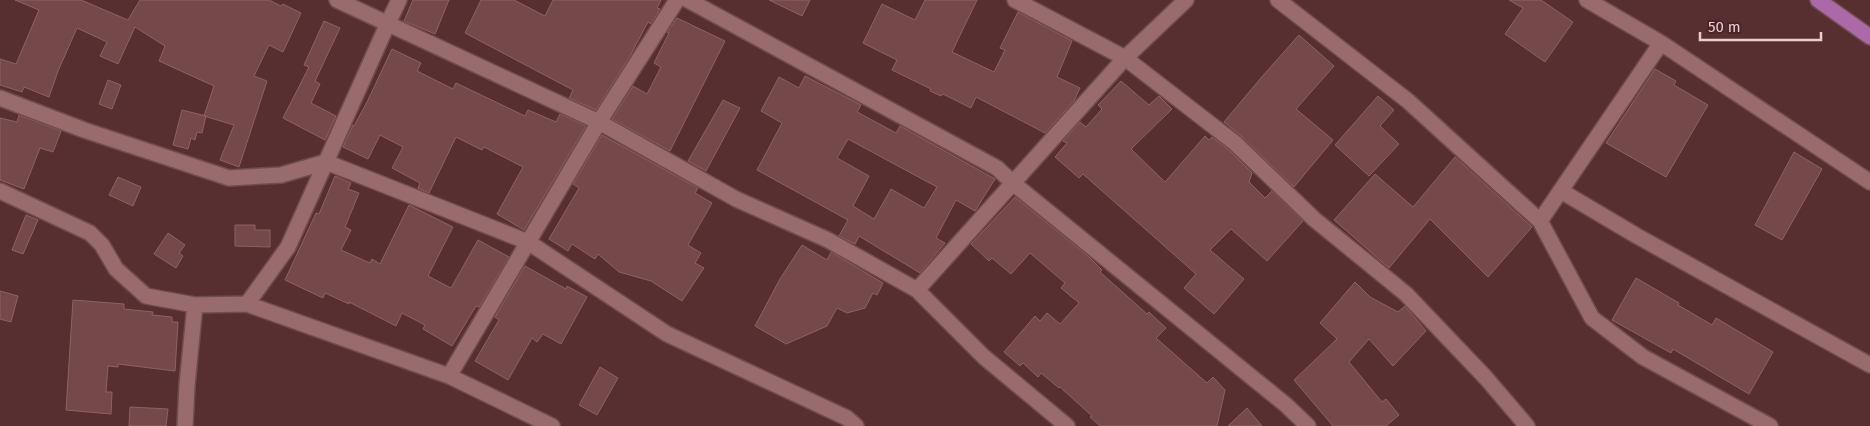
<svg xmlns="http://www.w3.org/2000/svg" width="1870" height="426" viewBox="0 0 1870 426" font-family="'Fira Sans',sans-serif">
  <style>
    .building { fill: #75484a; stroke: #8f6162; fill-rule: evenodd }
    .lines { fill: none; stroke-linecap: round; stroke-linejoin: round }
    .minor-casing { stroke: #704c4f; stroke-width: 18 }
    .major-casing { stroke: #704c4f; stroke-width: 18 }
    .minor { stroke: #9a6b6c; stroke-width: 15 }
    .major { stroke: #ab69a8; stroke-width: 15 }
  </style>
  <rect width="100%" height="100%" fill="#582f31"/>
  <!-- building -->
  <path class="building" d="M15,0H81L128,20L140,0H269L281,6L283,4L301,13L283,52L269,45L254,76L267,81L239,167L220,160L234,125L204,116L214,86L159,61L165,46L135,27L118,64L100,56L107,42L77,28L58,71L49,97L24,87L22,92L0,85V59L16,64L39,10Z
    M413,0H449L435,34L404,21Z
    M481,0H514L545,16L553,0H661L657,8L660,9L651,24L648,22L630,56L596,110L569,98L573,90L465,33Z
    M769,0H810L802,16Z
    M925,0H977L952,52L994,72L1005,50L1000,48L1018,12L1072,41L1057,77L1080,88L1074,101L1045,133L976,97L971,108L943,94L941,96L930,91L931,89L892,70L897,60L863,43L882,4L915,20Z
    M1509,0H1541L1573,22L1545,62L1505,34L1523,8Z
    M677,18L725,41L670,151L612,119L633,86L647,94L661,67L654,63L669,33L667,32Z
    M324,21L340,28L315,81L320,84L311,103L336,116L325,140L283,118L309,67L304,65Z
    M1299,35L1334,66L1296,109L1333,140L1294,187L1241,136L1224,122L1260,79Z
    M392,49L421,63L417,71L453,89L456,83L525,116L528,110L556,122L560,114L586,126L524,230L497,214L523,167L484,147L482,150L456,137L429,193L418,188L420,183L392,168L403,147L380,135L368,159L343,147L353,125L354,126L367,102Z
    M1655,69L1676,81L1674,85L1708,105L1666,177L1606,143Z
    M805,76L861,105L857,112L896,133L900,126L995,179L975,211L956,200L936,238L945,243L920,273L859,236L855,244L839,236L848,220L757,170L782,123L761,111L779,77L799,88ZM848,139L937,187L924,208L891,189L874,219L853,206L869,176L837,158Z
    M108,80L121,85L112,109L99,104Z
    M1121,81L1149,105L1159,96L1172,109L1131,149L1165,182L1205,136L1209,140L1212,137L1229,150L1252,173L1249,182L1265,198L1272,191L1303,221L1267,261L1231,229L1210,250L1244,279L1214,314L1184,288L1196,274L1083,174L1079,178L1055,157L1067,143L1063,141L1080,122L1086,127L1102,109L1098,105Z
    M1378,96L1394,110L1380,126L1399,144L1369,176L1335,145Z
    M723,100L740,108L706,171L688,161Z
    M182,110L206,116L202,133L197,132L195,140L191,138L188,149L173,145Z
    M19,115L61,131L53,152L40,148L24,189L0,180V118L17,122Z
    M602,135L698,188L695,193L712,203L688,245L701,253L695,263L704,268L682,301L651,281L619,272L598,254L595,259L572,244L568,251L549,239L579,188L573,184Z
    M1794,152L1822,169L1782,240L1755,225Z
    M1455,157L1532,227L1488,277L1430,219L1389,268L1334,220L1375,174L1413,207Z
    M335,176L351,183L348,189L359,193L345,227L351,230L341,250L370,263L372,259L380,264L409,205L453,227L428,276L451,288L478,240L509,257L479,307L476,306L452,346L423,329L425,325L402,313L396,326L349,302V304L325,293L323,298L285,280L316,213L319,214Z
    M118,177L141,187L133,206L109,195Z
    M1015,197L1088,256L1102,270L1100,272L1147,314L1149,312L1166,328L1156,338L1207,383L1213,377L1225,390L1217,426H1100L1090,417L1092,416L1060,387L1059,388L1041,373L1038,377L1023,363L1020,366L1004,352L1035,316L1040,321L1047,313L1060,324L1079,303L1061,288L1065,283L1030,253L1011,274L992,258L989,261L971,244Z
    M26,215L38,220L23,254L12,250Z
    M235,225H255V230H270V247L235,246Z
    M168,233L185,245L179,253L183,256L176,268L154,254Z
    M802,245L827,260L831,252L883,283L877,295L873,293L865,308L847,313L837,308L827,326L786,344L755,326L780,279Z
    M525,266L566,289L567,286L587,297L561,344L543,334L537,342L532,338L508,380L475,361L499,320L495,317Z
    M1636,278L1679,303L1678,305L1712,325L1716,318L1773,352L1749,394L1673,349L1671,353L1612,320Z
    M1355,282L1370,297L1398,312L1405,306L1426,331L1393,366L1369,339L1349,362L1382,402L1386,399L1399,415L1386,426H1333L1294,380L1337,339L1320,323Z
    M0,291L18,296L11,322L0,319Z
    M73,300L124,304V309L153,312L152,315L172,317V322H178L175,371L118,364V367L108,366L106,392H112L111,414L66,410Z
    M600,367L618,378L597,415L579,405Z
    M130,407L168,409L166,426H129Z
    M1247,408L1262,426H1228Z"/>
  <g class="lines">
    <!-- minor casing -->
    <g class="minor-casing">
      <path id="minor" d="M337,0L599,122L736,199L828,240L917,290L984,357L1067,426
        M688,0L997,168L1014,184L1286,405L1308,426
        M1015,0L1125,58L1235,143L1314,219L1406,294L1486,378L1527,426
        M1278,0L1408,101L1540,221L1592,318L1643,357L1770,426
        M1587,0L1661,43L1870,182
        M0,98L84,130L229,178L281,175L326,162L528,242L667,334L847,418L856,426
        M0,191L90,233L102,245L116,269L146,296L195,305
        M1561,191L1637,236L1870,365
        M1540,221L1661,43
        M917,290L1125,58L1186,0
        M247,304L288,247L388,23L399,0
        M449,376L599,122L677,0
        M185,426L187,385L195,305L247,304L449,376L552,426"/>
    </g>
    <!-- major casing -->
    <g class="major-casing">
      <path id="major" d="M1818,0L1870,37"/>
    </g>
    <!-- minor -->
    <use href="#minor" class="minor"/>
    <!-- major -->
    <use href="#major" class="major"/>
  </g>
  <!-- scale -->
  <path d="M1700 32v8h121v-8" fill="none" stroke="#e9cecf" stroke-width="2.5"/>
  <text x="1708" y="32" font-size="15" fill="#e9cecf" stroke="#4c2427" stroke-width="4" paint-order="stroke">50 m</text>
</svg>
